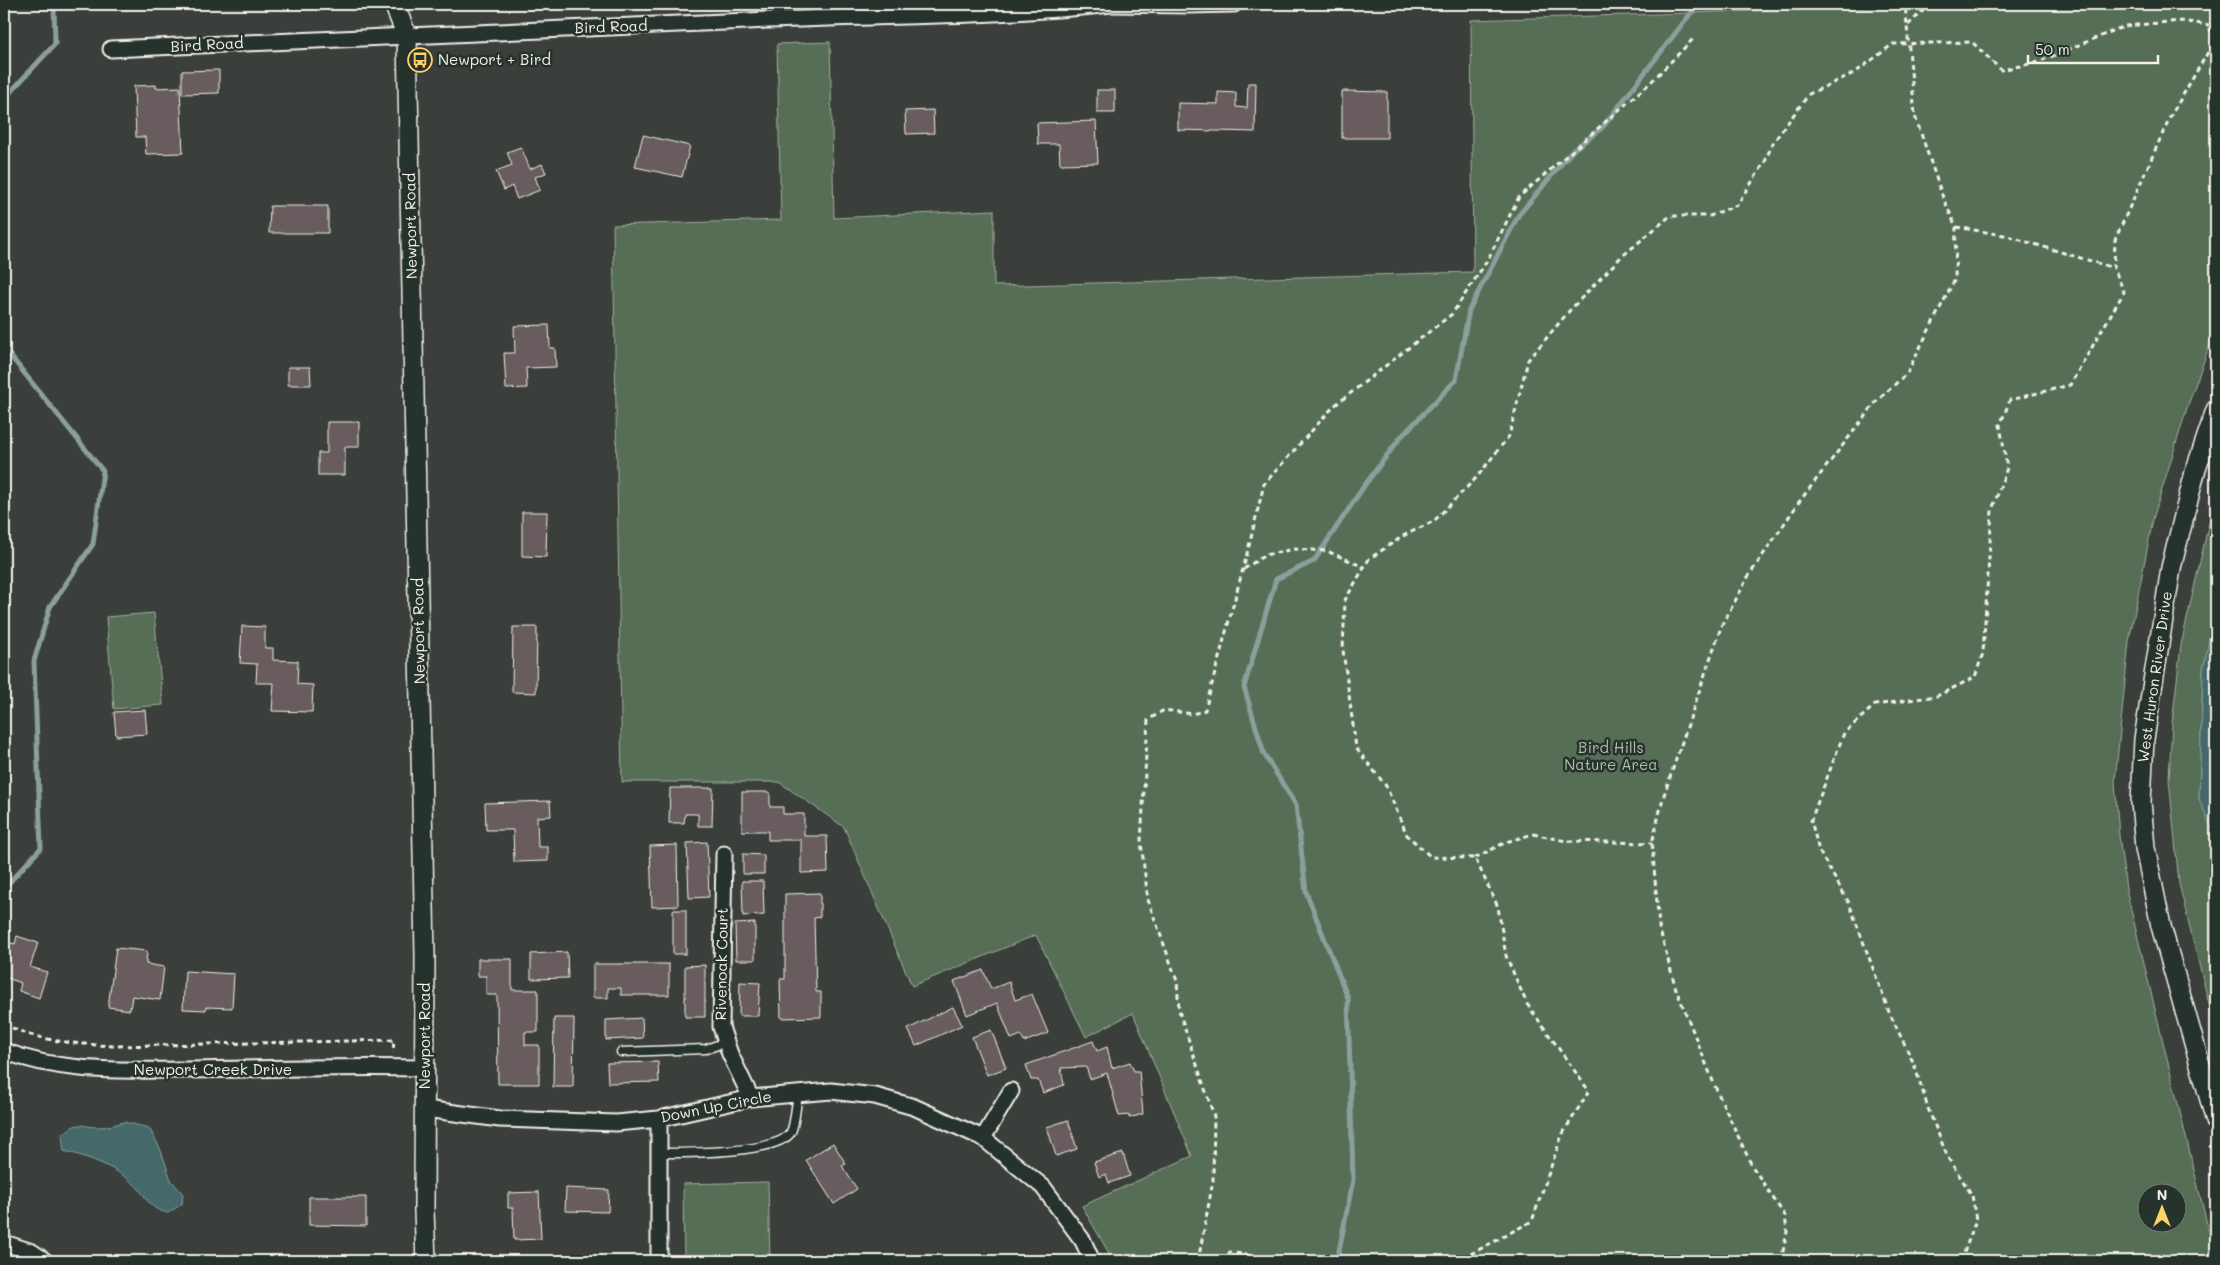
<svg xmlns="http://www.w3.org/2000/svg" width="2220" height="1265" viewBox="0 0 2220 1265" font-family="Mali,sans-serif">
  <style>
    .green { fill: #546e55; stroke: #a4b09e; fill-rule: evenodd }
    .water { fill: #45696b; stroke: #8b9f9d }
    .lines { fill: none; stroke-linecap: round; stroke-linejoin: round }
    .stream { stroke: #8b9f9d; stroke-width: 5 }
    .building { fill: #675c5e; stroke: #f4f1e8 }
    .service-casing { stroke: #f4f1e8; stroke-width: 11 }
    .minor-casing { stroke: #f4f1e8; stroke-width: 19 }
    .tertiary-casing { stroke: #f4f1e8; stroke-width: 22 }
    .path { stroke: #f4f1e8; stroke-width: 3; stroke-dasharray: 5 4; stroke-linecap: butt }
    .service { stroke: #26332d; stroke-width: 8 }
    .minor { stroke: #26332d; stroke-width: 15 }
    .tertiary { stroke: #26332d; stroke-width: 19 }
    .labels { text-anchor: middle; stroke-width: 5; stroke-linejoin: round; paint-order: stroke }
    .street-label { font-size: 15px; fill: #f4f1e8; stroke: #26332d }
    .poi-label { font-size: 15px; fill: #f4f1e8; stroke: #26332d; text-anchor: start }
    .park-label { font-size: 15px; fill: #b4bdad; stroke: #26332d }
  </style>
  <rect width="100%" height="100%" fill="#3a3f3c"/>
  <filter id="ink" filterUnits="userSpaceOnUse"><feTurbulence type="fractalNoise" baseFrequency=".02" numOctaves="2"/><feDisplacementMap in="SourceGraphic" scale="10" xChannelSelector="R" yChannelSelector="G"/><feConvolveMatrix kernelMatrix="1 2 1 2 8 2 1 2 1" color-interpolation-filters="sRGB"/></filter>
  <g filter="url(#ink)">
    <!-- green -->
    <path class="green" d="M1970,4H2216V327L2187,408L2153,519L2129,641L2115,782L2119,836L2126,889L2216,1261H1112L1106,1248L1082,1206L1192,1156L1133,1013L1086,1037L1036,935L912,986L844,827L779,782H622L613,225L781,220L777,44L830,42L834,218L994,210V286L1473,272L1471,20ZM2148,1192H2178V1222H2148Z
      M2216,492V606L2203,670L2199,799L2216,839V1032L2179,884L2169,779L2172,724L2181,645Z
      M154,613L163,705L114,709L106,617Z
      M768,1182L770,1261H684L683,1184Z"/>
    <!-- water -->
    <path class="water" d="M2216,607V838L2199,799L2203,670Z
      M124,1122L149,1128L160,1148L171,1180L183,1194L182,1204L168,1213C146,1208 149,1198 134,1184C115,1167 89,1157 64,1151L62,1135C80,1119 79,1127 99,1127C107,1127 116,1124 124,1122Z"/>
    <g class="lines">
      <!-- stream -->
      <path class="stream" d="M4,99L55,44L54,4
        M4,348L103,471L93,544L50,607L34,661L41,848L4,888
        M1337,1261L1353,1180L1348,998L1306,892L1296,805L1264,754L1244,687L1276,579L1314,561L1364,486L1400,438L1456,380L1469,310L1518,216L1573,150L1602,128L1698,4"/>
    </g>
    <!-- building -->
    <path class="building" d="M219,70V93L182,94V71Z
      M1248,83H1256L1255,132L1178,130V103L1218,104V92L1236,93V107L1247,108Z
      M156,85V88L180,87L183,153L146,154L145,137H136L134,86Z
      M1097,90H1115V113H1097Z
      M1342,91L1387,92V138H1342Z
      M933,110L934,133L906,134L905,111Z
      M1096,121L1098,163L1060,164L1059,144H1038L1037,123Z
      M643,135L690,146L682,177L635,167Z
      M521,147L530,169L542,164L546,173L535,177L540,190L517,199L512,186L504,190L496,171L512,165L507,152Z
      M270,206H328V233H269Z
      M549,325L550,348H555L556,367L526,368L527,388L506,389L504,353H515L514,326Z
      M288,367H310L311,385H288Z
      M327,422H359V447H345V475H318V453H327Z
      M522,512H547L546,557L522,556Z
      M242,626L265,627V648H273V660L298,661L297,684L313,685L312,712L272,711L274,683H256L257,664L240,663Z
      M513,627H537L536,693L512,692Z
      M145,710L147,734L116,736L114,712Z
      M670,788H713L712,826H698V814H685L684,823H669Z
      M742,792H770V807H783V814H804V836H827L828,872L801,873V840H768V831H742Z
      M550,801L551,816L537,817L538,847H548V861L514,862L513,830H486L485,803Z
      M707,842L709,897L689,898L687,843Z
      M677,845L678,906L652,907L650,846Z
      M743,854L764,855V874H743Z
      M742,881H763L764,915L743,916Z
      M820,893V917L814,918L816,992H821V1017L781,1018L780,979H785V894Z
      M673,910H686V954H673Z
      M755,923V960H736L735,924Z
      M17,936L38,943L30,967L47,972L39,998L19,991L21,983L4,977V941L15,944Z
      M116,948L147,951L146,964L164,967L160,1000L132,996L130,1010L108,1007Z
      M567,952L568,978L531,979V954Z
      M478,959H512V990H538V1032H525V1045H539V1084H498L497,995H486V976H478Z
      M593,964H669V995H621V988H608V998H593Z
      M705,965V1017H685V966Z
      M983,970L991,989L1009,982L1015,1000L1032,994L1048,1033L1024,1042L1021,1035L1011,1039L997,1003L967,1015L954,981Z
      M185,971L234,974L232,1008L206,1007V1010L183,1009Z
      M740,982L760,983L758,1016H739Z
      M953,1007L962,1025L916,1046L908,1029Z
      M554,1018H574L573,1087H553Z
      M642,1018L643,1038L606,1040V1020Z
      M991,1030L1006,1068L987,1075L972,1037Z
      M1093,1041L1097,1051L1107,1047L1112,1068L1130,1062L1134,1071H1139L1143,1114L1129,1118V1115L1119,1116L1107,1073L1090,1079L1086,1067L1061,1068L1064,1085L1043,1093L1038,1080H1031L1026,1065Z
      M658,1062L659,1082L608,1083L607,1063Z
      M1068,1120L1077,1149L1056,1156L1047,1127Z
      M833,1143L846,1164L842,1166L857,1189L834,1204L806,1160Z
      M1123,1153L1130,1176L1109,1183L1106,1174L1099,1177L1094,1162Z
      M566,1188L609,1190L608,1212L565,1211Z
      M539,1192L541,1239L514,1240L513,1208H508V1193Z
      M309,1197H366V1226L309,1225Z"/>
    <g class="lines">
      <!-- service casing -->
      <g class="service-casing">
        <path id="service" d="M621,1052L706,1049L726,1042
          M659,1153C683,1153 779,1154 791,1132C795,1124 796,1104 798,1094"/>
      </g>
      <!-- minor casing -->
      <g class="minor-casing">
        <path id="minor" d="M1114,4L1187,5L1234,4
          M111,49C331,39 550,30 769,20C883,15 997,17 1111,4
          M724,854L721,1027L730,1054L751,1098
          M4,1051C63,1074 125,1070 187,1070C266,1069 346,1066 425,1068
          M425,1109L500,1119L616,1123L659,1119L751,1098L831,1091L875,1096L914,1107L983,1138L1043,1187L1083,1241L1092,1261
          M983,1138L1011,1091
          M4,1243L32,1252L45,1261
          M659,1261V1119"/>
      </g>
      <!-- tertiary casing -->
      <g class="tertiary-casing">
        <path id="tertiary" d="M394,4L407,36L425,955L424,1211L426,1261
          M2216,410L2195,472L2171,568L2144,739L2141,802L2145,848L2161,926L2216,1121"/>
      </g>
      <!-- path -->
      <path class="path" d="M1908,25L1930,4
        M1956,227L2004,235L2114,268
        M1244,569L1265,555L1294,549L1327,551L1364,567
        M1475,858L1506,842L1533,834L1566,841L1652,843
        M4,1024C39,1042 77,1044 115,1046L394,1040L393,1052
        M1198,1261L1213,1181L1214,1116L1179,1011L1177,981L1148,900L1141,842L1148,720L1164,710L1193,714L1205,710L1248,550L1264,484L1334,406L1452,314L1487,261L1519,197L1650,83L1695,37
        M1222,1261L1230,1252L1258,1257L1262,1261
        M1465,1261L1469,1255L1532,1221L1562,1135L1589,1091L1527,1004L1506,956L1498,907L1475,858L1431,857L1407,835L1386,786L1356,748L1343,650L1345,600L1369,559L1403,536L1434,521L1477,477L1509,436L1528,360L1570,310L1620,258L1670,216H1710L1737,205L1765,162L1772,144L1809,94L1856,72L1893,44L1972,42L2001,70L2038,62L2125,26L2181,21L2209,25
        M1781,1261L1787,1232L1785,1216L1752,1166L1717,1091L1676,989L1659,927L1652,843L1663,798L1721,627L1748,577L1799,502L1876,402L1907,373L1955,279L1956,227L1942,195L1915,116L1905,4
        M1961,1261L1976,1220L1972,1195L1948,1158L1929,1111L1914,1064L1889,1012L1849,903L1819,851L1811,820L1844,733L1875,705L1937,696L1975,677L1983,653L1992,510L2007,468L2000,425L2010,400L2070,385L2124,292L2114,268L2115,240L2170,117L2214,42L2209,25L2216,19"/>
      <!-- service -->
      <use href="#service" class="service"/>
      <!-- minor -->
      <use href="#minor" class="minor"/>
      <!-- tertiary -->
      <use href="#tertiary" class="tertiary"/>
    </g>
  </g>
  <!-- icons -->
  <defs>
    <g id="bus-ring" transform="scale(1.25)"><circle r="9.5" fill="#26332d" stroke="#ffd166" stroke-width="1.5"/><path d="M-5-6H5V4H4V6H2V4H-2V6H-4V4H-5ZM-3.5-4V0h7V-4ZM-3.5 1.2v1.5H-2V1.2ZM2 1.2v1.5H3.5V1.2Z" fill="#ffd166"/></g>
  </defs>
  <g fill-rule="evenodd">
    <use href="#bus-ring" x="420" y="60"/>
  </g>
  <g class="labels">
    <!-- street labels -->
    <g class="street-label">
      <text transform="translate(611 27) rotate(-2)" y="5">Bird Road</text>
      <text transform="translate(207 45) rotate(-3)" y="5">Bird Road</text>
      <text transform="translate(411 226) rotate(-91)" y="5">Newport Road</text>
      <text transform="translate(419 631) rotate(-91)" y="5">Newport Road</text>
      <text transform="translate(2155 677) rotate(-82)" y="5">West Huron River Drive</text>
      <text transform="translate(722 964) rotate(-89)" y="5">Rivenoak Court</text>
      <text transform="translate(425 1036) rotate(-90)" y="5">Newport Road</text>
      <text x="213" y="1075">Newport Creek Drive</text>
      <text transform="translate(716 1107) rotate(-11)" y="5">Down Up Circle</text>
    </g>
    <!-- poi labels -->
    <g class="poi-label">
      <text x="438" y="65">Newport + Bird</text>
    </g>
    <!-- park labels -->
    <g class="park-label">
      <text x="1611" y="753">Bird Hills<tspan x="1611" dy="17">Nature Area</tspan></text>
    </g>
  </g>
  <!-- margin -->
  <rect width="2220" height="1265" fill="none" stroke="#26332d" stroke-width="20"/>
  <rect x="10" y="10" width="2200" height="1245" fill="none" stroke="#f4f1e8" stroke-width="2" filter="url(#ink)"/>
  <!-- north arrow -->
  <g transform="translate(2162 1208)"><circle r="24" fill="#26332d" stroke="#787f78"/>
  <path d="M0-4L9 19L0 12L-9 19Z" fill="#ffd166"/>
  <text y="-8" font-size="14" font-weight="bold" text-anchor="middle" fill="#f4f1e8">N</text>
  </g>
  <!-- scale -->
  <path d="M2028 55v8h130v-8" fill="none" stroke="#f4f1e8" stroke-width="2.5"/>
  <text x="2035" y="55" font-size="15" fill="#f4f1e8" stroke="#26332d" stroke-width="4" paint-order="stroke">50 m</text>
</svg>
